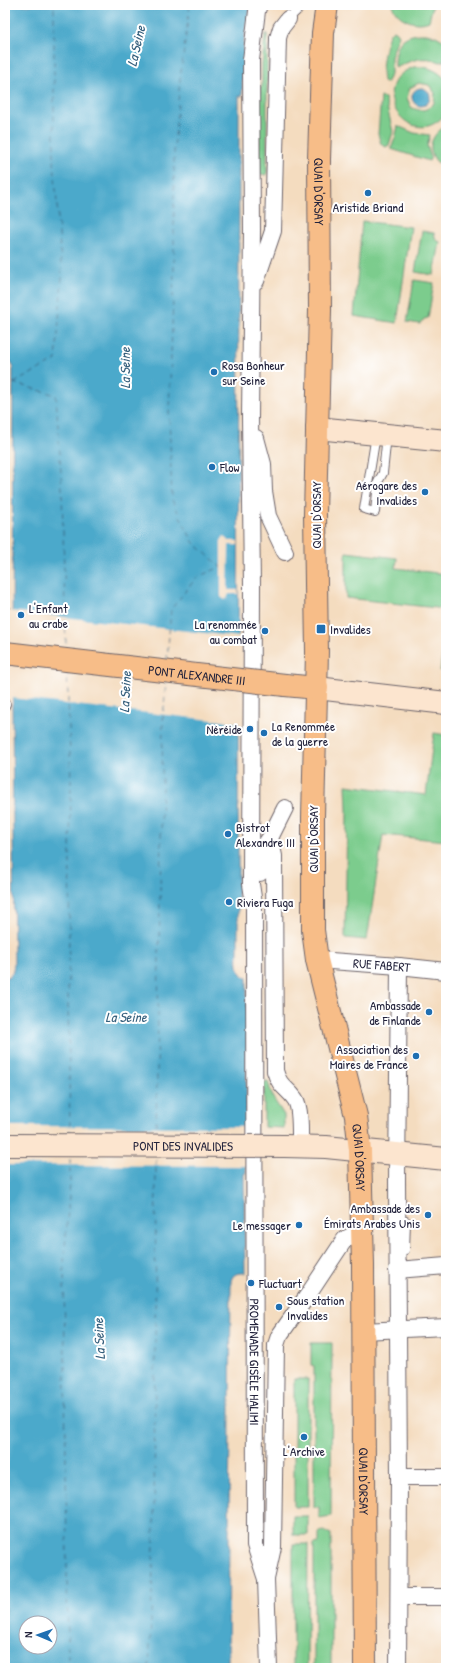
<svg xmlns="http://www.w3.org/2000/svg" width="451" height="1673" viewBox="0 0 451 1673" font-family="'Patrick Hand',sans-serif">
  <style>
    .green { fill: #7ccc8d; stroke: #4f7764; fill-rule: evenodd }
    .water { fill: #4ca9cb; stroke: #376683; fill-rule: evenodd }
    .pier { fill: #f4dcbf }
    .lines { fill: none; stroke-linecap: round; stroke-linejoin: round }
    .ferry { stroke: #355f7c; stroke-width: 1; stroke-dasharray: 5 4; stroke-linecap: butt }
    .lane-casing { stroke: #6c6369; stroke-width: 10 }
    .street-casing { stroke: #6c6369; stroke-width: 18 }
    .secondary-casing { stroke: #6c6369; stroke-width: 24 }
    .primary-casing { stroke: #6c6369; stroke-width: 24 }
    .lane { stroke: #fff; stroke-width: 8 }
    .street { stroke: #fff; stroke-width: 16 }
    .secondary { stroke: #fce5cf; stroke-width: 22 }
    .primary { stroke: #f7bd88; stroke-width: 22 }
    .secondary-bridge-casing { stroke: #6c6369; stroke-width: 24; stroke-linecap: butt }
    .primary-bridge-casing { stroke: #6c6369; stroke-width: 24; stroke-linecap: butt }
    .secondary-bridge { stroke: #fce5cf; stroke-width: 22 }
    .primary-bridge { stroke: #f7bd88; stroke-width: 22 }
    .poi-dot { fill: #1f6fb2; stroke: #fff; stroke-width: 1.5 }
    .labels { text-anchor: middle; stroke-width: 4; stroke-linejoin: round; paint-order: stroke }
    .street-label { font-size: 13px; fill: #22223b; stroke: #fff }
    .poi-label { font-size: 13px; fill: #22223b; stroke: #fff; text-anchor: start }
    .water-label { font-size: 14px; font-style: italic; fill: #355f7c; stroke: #fff }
  </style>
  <rect width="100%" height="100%" fill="#fff"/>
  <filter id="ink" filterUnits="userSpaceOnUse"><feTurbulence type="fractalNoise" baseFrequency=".025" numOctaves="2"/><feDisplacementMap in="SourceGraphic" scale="8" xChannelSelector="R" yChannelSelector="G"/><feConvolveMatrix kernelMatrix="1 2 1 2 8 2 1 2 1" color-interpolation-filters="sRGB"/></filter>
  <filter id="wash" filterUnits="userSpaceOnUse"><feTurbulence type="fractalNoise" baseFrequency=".012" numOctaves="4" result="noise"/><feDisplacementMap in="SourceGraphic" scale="16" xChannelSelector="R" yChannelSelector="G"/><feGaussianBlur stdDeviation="0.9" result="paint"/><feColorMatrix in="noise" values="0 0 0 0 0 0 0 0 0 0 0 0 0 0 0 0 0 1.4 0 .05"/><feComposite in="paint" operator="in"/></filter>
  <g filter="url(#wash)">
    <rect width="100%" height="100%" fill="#f4dcbf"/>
    <!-- green -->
    <path class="green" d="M392,5H433L429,21C415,27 397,19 392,5Z
      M394,30L397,32L399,35L391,57V74L386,83H384C379,74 385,40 391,32Z
      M267,33V175L259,174L260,87H262V64L265,36Z
      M426,34L436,36L446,42L444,61L440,62C423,55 411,60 396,68L395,66C395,43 402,33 426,34Z
      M414,67C427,66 438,70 446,80V113C413,156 361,86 414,67ZM419,83L429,85L435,93L434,103C427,111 420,112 411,107L407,98L410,88Z
      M381,97L385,98L393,132L389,145L386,147L381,144L378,134Z
      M398,126L414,133L430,135L427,146L431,157L429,161L391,149L395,138Z
      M446,126V150L444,161L438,163C425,150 431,134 446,126Z
      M362,221L411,227L397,323L354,316Z
      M422,231L434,233L436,240L440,242L434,275L415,272Z
      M414,280L434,283L428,318L424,319L420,324L407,322Z
      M346,552L397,558L396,568L446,574V609L346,598Z
      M446,624V671H440Z
      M434,733L446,735V841L383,835L367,940L345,938L347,810L346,785L426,795Z
      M264,1082H268L273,1098L284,1115V1128L264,1127Z
      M311,1343H332L331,1516L319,1518V1507H314V1366L311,1365Z
      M294,1379H308V1507H294Z
      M293,1516H308V1535H293Z
      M324,1531L331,1534V1668H314V1544L319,1543V1532Z
      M293,1544H308L307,1668H293Z"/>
    <!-- water -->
    <path class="water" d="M5,5H251L244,40L242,96H239L238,949C238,960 235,973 247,978L246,1165V1173L244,1174L245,1273C238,1273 233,1273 231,1281L228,1668H5V978C13,976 13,970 14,964L12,698L13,366L10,360L5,357ZM26,1623H50V1647H26Z
      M412 97a9 9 0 1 1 18 0a9 9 0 1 1-18 0Z"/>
    <!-- pier -->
    <path class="pier" d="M224,536L229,541H238V545H229L228,590H238V594H229L227,598L225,600L221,597V541Z
      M10,611L240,637V723L12,698V704H10Z
      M5,1126L248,1127V1166L5,1165Z"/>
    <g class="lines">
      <!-- ferry -->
      <path class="ferry" d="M13,383L56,395L62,489L66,650
        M14,383L56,360L62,278L54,160V5
        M167,660L171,609L197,577L221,567L193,542L172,500L169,411L174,272V149L180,79L190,5
        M67,671L71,782L68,1001L70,1134
        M156,1134L163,720L166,682
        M68,1668L64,1261L70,1183V1155
        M149,1668L154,1543L156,1155"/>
    </g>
  </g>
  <g filter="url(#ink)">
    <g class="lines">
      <!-- lane casing -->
      <g class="lane-casing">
        <path id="lane" d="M288,19L303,5
          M376,435L364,509L375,512L378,482L383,473L387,435
          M5,604V606
          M5,706L6,704
          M405,1250L406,1221"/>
      </g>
      <!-- street casing -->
      <g class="street-casing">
        <g id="street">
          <path id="s1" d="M259,5L257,11L251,60L252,230L250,417L252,586L251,884L254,904L255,1545L266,1579"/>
          <path d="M256,281L273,231L278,38L281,28L288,19"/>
          <path d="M256,438L263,464L264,491L268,516L285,552"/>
          <path d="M270,838L285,808"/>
          <path d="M260,873C260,861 261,848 270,838L274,856L275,1071C280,1088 287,1087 295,1099C301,1107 300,1135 300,1146"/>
          <path id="s2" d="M317,960L399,966L446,971"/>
          <path d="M397,1270L446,1266"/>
          <path d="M363,1331L446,1327"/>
          <path d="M399,1477H446"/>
          <path d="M399,1597H446"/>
          <path d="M269,1668L266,1579L273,1547L276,1345L279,1336L310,1292L345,1239L362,1231"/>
          <path d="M398,1668L399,1477L397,1181L399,966"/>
        </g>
      </g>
      <!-- secondary casing -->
      <g class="secondary-casing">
        <path id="secondary" d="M317,428L446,441
          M317,688L446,703
          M284,1146L326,1147L446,1159"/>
      </g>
      <!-- primary casing -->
      <g class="primary-casing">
        <g id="primary">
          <path id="s3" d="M327,5L323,33L319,159L320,310L315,514L317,652L313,817V930L317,960L356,1116L360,1150L363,1265L365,1668"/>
          <path d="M285,685L317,688"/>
        </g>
      </g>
      <!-- lane -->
      <use href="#lane" class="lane"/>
      <!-- street -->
      <use href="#street" class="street"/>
      <!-- secondary -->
      <use href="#secondary" class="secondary"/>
      <!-- primary -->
      <use href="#primary" class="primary"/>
      <!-- secondary-bridge casing -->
      <g class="secondary-bridge-casing">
        <g id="secondary-bridge">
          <path id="s4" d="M5,1145L284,1146"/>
        </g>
      </g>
      <!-- primary-bridge casing -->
      <g class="primary-bridge-casing">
        <g id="primary-bridge">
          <path id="s5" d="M5,653L285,685"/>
        </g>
      </g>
      <!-- secondary-bridge -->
      <use href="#secondary-bridge" class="secondary-bridge"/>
      <!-- primary-bridge -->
      <use href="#primary-bridge" class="primary-bridge"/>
    </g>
  </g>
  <!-- markers -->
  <g class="poi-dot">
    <circle cx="368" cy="193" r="4"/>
    <circle cx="214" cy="372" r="4"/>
    <circle cx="212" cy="467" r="4"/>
    <circle cx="425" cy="492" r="4"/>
    <circle cx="21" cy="615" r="4"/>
    <rect x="316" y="624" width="10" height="10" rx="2"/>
    <circle cx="265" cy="631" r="4"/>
    <circle cx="250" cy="729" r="4"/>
    <circle cx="264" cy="733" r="4"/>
    <circle cx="228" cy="834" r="4"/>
    <circle cx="229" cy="902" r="4"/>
    <circle cx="429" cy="1012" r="4"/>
    <circle cx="416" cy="1056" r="4"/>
    <circle cx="428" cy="1215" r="4"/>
    <circle cx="299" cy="1225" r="4"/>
    <circle cx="251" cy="1283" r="4"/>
    <circle cx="279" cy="1307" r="4"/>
    <circle cx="304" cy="1437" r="4"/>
  </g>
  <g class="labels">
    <!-- street labels -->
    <g class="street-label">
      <text dy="5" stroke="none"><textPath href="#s3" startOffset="187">QUAI D'ORSAY</textPath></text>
      <text transform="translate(316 515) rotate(-90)" y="5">QUAI D'ORSAY</text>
      <text dy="5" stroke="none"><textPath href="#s5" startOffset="193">PONT ALEXANDRE III</textPath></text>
      <text transform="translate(313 839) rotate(-90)" y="5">QUAI D'ORSAY</text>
      <text dy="5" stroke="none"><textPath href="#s2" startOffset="65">RUE FABERT</textPath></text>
      <text dy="5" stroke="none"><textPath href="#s4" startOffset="178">PONT DES INVALIDES</textPath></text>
      <text dy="5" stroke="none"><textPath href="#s3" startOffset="1158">QUAI D'ORSAY</textPath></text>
      <text dy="5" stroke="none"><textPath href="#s1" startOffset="1358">PROMENADE GISÈLE HALIMI</textPath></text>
      <text dy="5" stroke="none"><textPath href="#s3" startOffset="1482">QUAI D'ORSAY</textPath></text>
    </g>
    <!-- poi labels -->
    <g class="poi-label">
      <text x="368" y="212" text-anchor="middle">Aristide Briand</text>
      <text x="222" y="370">Rosa Bonheur<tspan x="222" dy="15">sur Seine</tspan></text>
      <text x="220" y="472">Flow</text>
      <text x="417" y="490" text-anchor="end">Aérogare des<tspan x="417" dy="15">Invalides</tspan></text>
      <text x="29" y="613">L'Enfant<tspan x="29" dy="15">au crabe</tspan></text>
      <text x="257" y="629" text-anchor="end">La renommée<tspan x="257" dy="15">au combat</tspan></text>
      <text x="330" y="634">Invalides</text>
      <text x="272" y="731">La Renommée<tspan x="272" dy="15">de la guerre</tspan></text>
      <text x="242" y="734" text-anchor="end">Néréide</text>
      <text x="236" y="832">Bistrot<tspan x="236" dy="15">Alexandre III</tspan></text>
      <text x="237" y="907">Riviera Fuga</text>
      <text x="421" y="1010" text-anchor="end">Ambassade<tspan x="421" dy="15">de Finlande</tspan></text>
      <text x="408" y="1054" text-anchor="end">Association des<tspan x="408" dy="15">Maires de France</tspan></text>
      <text x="420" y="1213" text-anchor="end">Ambassade des<tspan x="420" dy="15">Émirats Arabes Unis</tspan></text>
      <text x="291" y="1230" text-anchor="end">Le messager</text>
      <text x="259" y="1288">Fluctuart</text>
      <text x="287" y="1305">Sous station<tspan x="287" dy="15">Invalides</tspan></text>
      <text x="304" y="1456" text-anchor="middle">L'Archive</text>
    </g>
    <!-- water labels -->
    <g class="water-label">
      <text transform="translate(136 46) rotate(-77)" y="5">La Seine</text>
      <text transform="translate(125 368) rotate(-90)" y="5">La Seine</text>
      <text transform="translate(125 692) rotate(-87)" y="5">La Seine</text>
      <text x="126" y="1022">La Seine</text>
      <text transform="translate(99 1339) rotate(-93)" y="5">La Seine</text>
    </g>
  </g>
  <!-- margin -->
  <rect width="451" height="1673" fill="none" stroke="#fff" stroke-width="20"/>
  <!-- north arrow -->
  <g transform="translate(38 1635) rotate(272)"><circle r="19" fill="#ffffff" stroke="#a7a7b1"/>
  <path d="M0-3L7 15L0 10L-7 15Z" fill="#1f6fb2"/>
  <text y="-6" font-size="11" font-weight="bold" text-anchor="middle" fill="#22223b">N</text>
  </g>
</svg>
